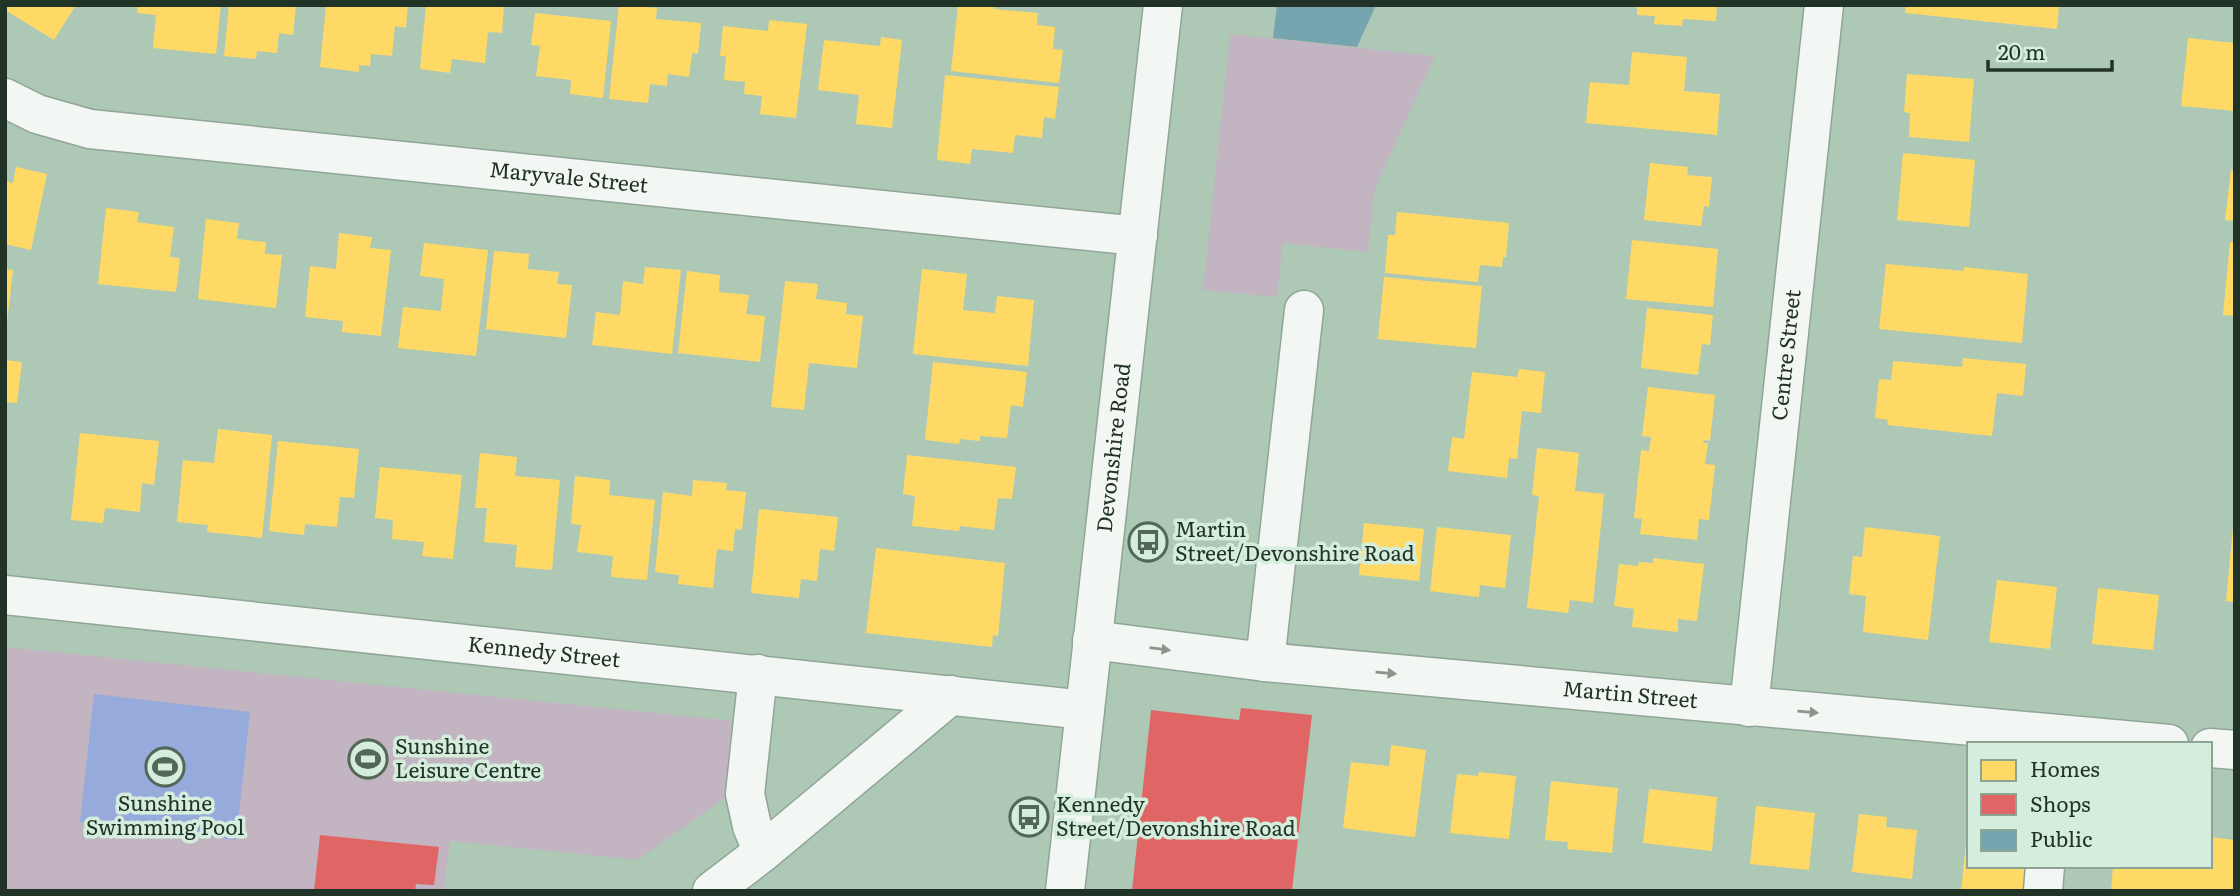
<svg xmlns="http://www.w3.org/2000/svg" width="2240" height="896" viewBox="0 0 2240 896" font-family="Literata,serif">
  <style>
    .green { fill: #c2b5c1 }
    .water { fill: #96aadc }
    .homes { fill: #ffd966 }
    .shops { fill: #e06666 }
    .public { fill: #76a5af }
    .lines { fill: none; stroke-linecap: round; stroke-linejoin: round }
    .minor-casing { stroke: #90a597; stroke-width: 41 }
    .minor { stroke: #f3f7f4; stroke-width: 38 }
    .oneway { fill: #8a958d }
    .labels { text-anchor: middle; stroke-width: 7; stroke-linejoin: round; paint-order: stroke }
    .street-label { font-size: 21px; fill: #203326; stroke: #d5eddc }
    .poi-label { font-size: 21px; fill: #203326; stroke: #d5eddc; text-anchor: start }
  </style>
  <rect width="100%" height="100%" fill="#aec8b6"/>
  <!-- green -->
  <path class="green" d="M1230,34L1435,56L1374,191L1368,252L1283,243L1277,297L1203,290Z
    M5,647L734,721L726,797L638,860L450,841L444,891H5Z"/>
  <!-- water -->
  <path class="water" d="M94,694L250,712L236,840L80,822Z"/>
  <!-- homes -->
  <path class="homes" d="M5,5H76L54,40L5,10Z
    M138,5H221L216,54L153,48L156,15L137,13Z
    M229,5H296L293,35L279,33L277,53L257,51L256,59L224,56Z
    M326,5H408L406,28L395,26L392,56L371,54L370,66L359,65V72L320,67Z
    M426,5H504L502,33L488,32L485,63L452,59L450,73L420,69Z
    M619,5L657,8L656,19L701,23L698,54L692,53L689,77L668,74L667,86L650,84L648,103L609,99Z
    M958,5H995L994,9L1038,13L1037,25L1055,27L1053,49L1063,50L1059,83L951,71Z
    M1637,5H1717L1716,21L1683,19L1682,26L1654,24L1655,16L1637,15Z
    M1906,5H2059L2057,29L1905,13Z
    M535,13L611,21L603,98L570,94L571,80L536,76L540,46L531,45Z
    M769,20L807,24L796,118L760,114L762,96L744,94L745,82L724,80L726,56H720L723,26L768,31Z
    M881,37L902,40L892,128L856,124L859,95L818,90L824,40L880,46Z
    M2188,38L2235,43V111L2181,106Z
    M1632,52L1687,57L1684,91L1720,94L1717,135L1586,123L1590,82L1629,85Z
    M1907,74L1974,79L1969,142L1909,137L1910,113L1904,112Z
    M945,75L1059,87L1055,119L1044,117L1042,138L1015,135L1013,153L972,149L970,164L937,160Z
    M1903,153L1975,160L1969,227L1897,220Z
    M1650,163L1688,167L1687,175L1712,177L1709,207L1704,206L1701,226L1644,220Z
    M16,167L47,174L31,250L5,244V181L13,183Z
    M2231,170H2235V221L2225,220Z
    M106,208L139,212L137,222L174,227L170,257L180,258L176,292L98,284Z
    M1397,212L1509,223L1506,257H1503L1502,267L1480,265L1478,282L1385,273L1388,235H1395Z
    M206,219L239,223L237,239L266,242L265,254L282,255L276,308L198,299Z
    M339,233L372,237L370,248L391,250L381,336L342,332L343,321L305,317L310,266L336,269Z
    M1632,240L1718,249L1713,307L1626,299Z
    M2230,242H2235V316L2223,315Z
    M424,243L488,250L476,356L398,348L403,307L441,311L444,279L420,276Z
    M494,251L529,254L528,269L559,272L557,284L572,285L566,338L486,329Z
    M1886,264L1964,271V267L2028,274L2022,343L1879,329Z
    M645,267L681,270L672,354L592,345L596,312L620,315L623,281L643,284Z
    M5,269L13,270L7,323H5Z
    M922,269L967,274L963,310L995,313L997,296L1034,300L1028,366L913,354Z
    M687,271L720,275L719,292L749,295L746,314L765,316L760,362L678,353Z
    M1384,277L1482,286L1476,348L1378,339Z
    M785,281L818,284L816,299L847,303L846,314L863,316L857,368L809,363L804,410L771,407Z
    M1647,308L1713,315L1710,345L1702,344L1698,375L1641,368Z
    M1963,358L2026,364L2023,396L1997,393L1992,436L1887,425L1888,420L1875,418L1879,379L1891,380L1893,361L1962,367Z
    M5,360L22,362L17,403L5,402Z
    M933,362L1027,372L1023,407L1011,405L1007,438L980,436V441L960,439L959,444L925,440Z
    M1519,369L1545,372L1541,413L1522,411L1517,459L1509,458L1507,478L1448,471L1452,437L1464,439L1472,372L1517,377Z
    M1648,387L1715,395L1710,441L1703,440L1704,443H1708L1705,464L1715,465L1709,520L1699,519L1697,540L1640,534L1642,519L1634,518L1641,450L1649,451L1651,437L1642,436Z
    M218,429L272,435L262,538L207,532L208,525L177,522L183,460L214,463Z
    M80,433L159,441L154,485L142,483L140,512L105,508L103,523L71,520Z
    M278,441L359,449L354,498L340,497L337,527L305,524L304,535L269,531Z
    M1537,448L1579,453L1575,491L1604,494L1593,603L1570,600L1568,613L1527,608L1539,496L1532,495Z
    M480,453L517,457L515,476L560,480L552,570L515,567L517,545L484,542L487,508H475Z
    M907,455L1016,467L1012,499L998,498L994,530L960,526L959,531L912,526L915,496L903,494Z
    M380,467L462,475L453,559L422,556L424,542L392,539L393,520L375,518Z
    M575,476L610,480L609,495L655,500L647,580L611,577L613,556L577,552L581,525L571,524Z
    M693,480L727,483L726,490L746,492L742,530L735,529L733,551L717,549L713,588L678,584L679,575L655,572L663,492L692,496Z
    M759,509L838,517L834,551L820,549L817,581L801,579L799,598L751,593Z
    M1364,523L1424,529L1419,581L1359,575Z
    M1437,527L1511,535L1505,588L1480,585L1479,597L1430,591Z
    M1865,527L1940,536L1928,640L1863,632L1866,596L1849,594L1853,556L1862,557Z
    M2233,527H2235V602L2226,601Z
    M876,548L1005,563L998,636L993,635L992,647L866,633Z
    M1653,558L1704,564L1697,621L1678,619V632L1632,627L1634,609L1614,606L1619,564L1638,566L1639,562L1653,563Z
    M1997,580L2057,587L2050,649L1989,642Z
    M2098,588L2159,595L2153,650L2092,644Z
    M1391,745L1426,750L1415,837L1343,828L1351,762L1389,766Z
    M1479,772L1516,776L1509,839L1450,833L1457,774L1478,776Z
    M1551,781L1618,788L1612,853L1567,849L1568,842L1545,840Z
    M1649,789L1717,797L1712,851L1643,843Z
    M1756,806L1815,813L1809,870L1750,864Z
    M1859,814L1887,817L1886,827L1917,830L1912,879L1852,872Z
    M1967,833L1969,834V866H2030L2027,891H1961Z
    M2210,837L2235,840V891H2111L2113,866H2210Z"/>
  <!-- shops -->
  <path class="shops" d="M1241,708L1312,715L1292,891H1132L1151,710L1239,720Z
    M320,835L439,847L434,885L416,884L415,891H314Z"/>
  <!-- public -->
  <path class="public" d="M1277,5H1376L1357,47L1273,38Z"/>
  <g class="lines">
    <!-- minor casing -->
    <g class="minor-casing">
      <g id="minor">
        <path id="s1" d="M5,98L37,114L90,129L1138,236"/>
        <path id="s2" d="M5,595L1085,710"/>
        <path id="s3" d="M1092,640L1265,662L2169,744"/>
        <path d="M1265,662L1304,310"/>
        <path d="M758,674L745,794L752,826L763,852"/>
        <path id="s4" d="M1749,707L1824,5"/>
        <path d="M2210,748L2235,750"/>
        <path d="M712,891L763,852L951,695"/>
        <path id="s5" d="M1065,891L1163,5"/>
        <path d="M2043,891L2045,866"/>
      </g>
    </g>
    <!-- minor -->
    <use href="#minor" class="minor"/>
  </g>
  <!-- one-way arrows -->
  <defs><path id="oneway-solid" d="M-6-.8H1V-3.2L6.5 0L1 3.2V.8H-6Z" transform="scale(1.75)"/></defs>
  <g class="oneway">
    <use href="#oneway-solid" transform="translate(1160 649) rotate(7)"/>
    <use href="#oneway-solid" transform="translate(1386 673) rotate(5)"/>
    <use href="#oneway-solid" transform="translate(1808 712) rotate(5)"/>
  </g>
  <!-- icons -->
  <defs>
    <g id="bus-ring" transform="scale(2.0125)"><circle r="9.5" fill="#d5eddc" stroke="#526758" stroke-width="1.5"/><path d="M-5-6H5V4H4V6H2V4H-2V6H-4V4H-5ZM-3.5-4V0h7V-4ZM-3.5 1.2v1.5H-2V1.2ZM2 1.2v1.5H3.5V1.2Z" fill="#526758"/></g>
    <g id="stadium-ring" transform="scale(2.0125)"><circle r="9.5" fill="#d5eddc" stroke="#526758" stroke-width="1.5"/><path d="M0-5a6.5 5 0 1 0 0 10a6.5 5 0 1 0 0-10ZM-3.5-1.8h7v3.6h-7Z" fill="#526758"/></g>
  </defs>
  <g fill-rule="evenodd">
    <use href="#bus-ring" x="1148" y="542"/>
    <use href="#stadium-ring" x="368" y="759"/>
    <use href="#stadium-ring" x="165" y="767"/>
    <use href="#bus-ring" x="1029" y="817"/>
  </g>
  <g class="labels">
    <!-- street labels -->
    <g class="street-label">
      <text dy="7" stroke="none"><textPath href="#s1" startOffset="572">Maryvale Street</textPath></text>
      <text dy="7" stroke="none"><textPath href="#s4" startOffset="354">Centre Street</textPath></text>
      <text dy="7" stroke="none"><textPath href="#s5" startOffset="446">Devonshire Road</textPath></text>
      <text dy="7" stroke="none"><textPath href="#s2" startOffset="542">Kennedy Street</textPath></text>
      <text dy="7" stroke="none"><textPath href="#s3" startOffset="541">Martin Street</textPath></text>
    </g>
    <!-- poi labels -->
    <g class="poi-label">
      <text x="1175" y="537">Martin<tspan x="1175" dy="24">Street/Devonshire Road</tspan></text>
      <text x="395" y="754">Sunshine<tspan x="395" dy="24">Leisure Centre</tspan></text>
      <text x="165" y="811" text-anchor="middle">Sunshine<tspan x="165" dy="24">Swimming Pool</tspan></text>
      <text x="1056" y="812">Kennedy<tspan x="1056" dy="24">Street/Devonshire Road</tspan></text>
    </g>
  </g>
  <!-- border -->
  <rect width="2240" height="896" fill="none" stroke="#203326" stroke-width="14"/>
  <!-- legend -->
  <rect x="1967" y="742" width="245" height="126" fill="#d5eddc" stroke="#8da393" stroke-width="2"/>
  <rect x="1981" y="760" width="35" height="21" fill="#ffd966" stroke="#8da393" stroke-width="2"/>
  <text x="2030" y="777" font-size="21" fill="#203326">Homes</text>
  <rect x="1981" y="794" width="35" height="21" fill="#e06666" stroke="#8da393" stroke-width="2"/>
  <text x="2030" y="812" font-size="21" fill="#203326">Shops</text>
  <rect x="1981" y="830" width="35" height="21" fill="#76a5af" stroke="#8da393" stroke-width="2"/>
  <text x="2030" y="847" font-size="21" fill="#203326">Public</text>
  <!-- scale -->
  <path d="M1988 60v10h124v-10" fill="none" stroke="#203326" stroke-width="3.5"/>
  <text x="1998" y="60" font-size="21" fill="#203326" stroke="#d5eddc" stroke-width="5" paint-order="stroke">20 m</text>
</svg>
